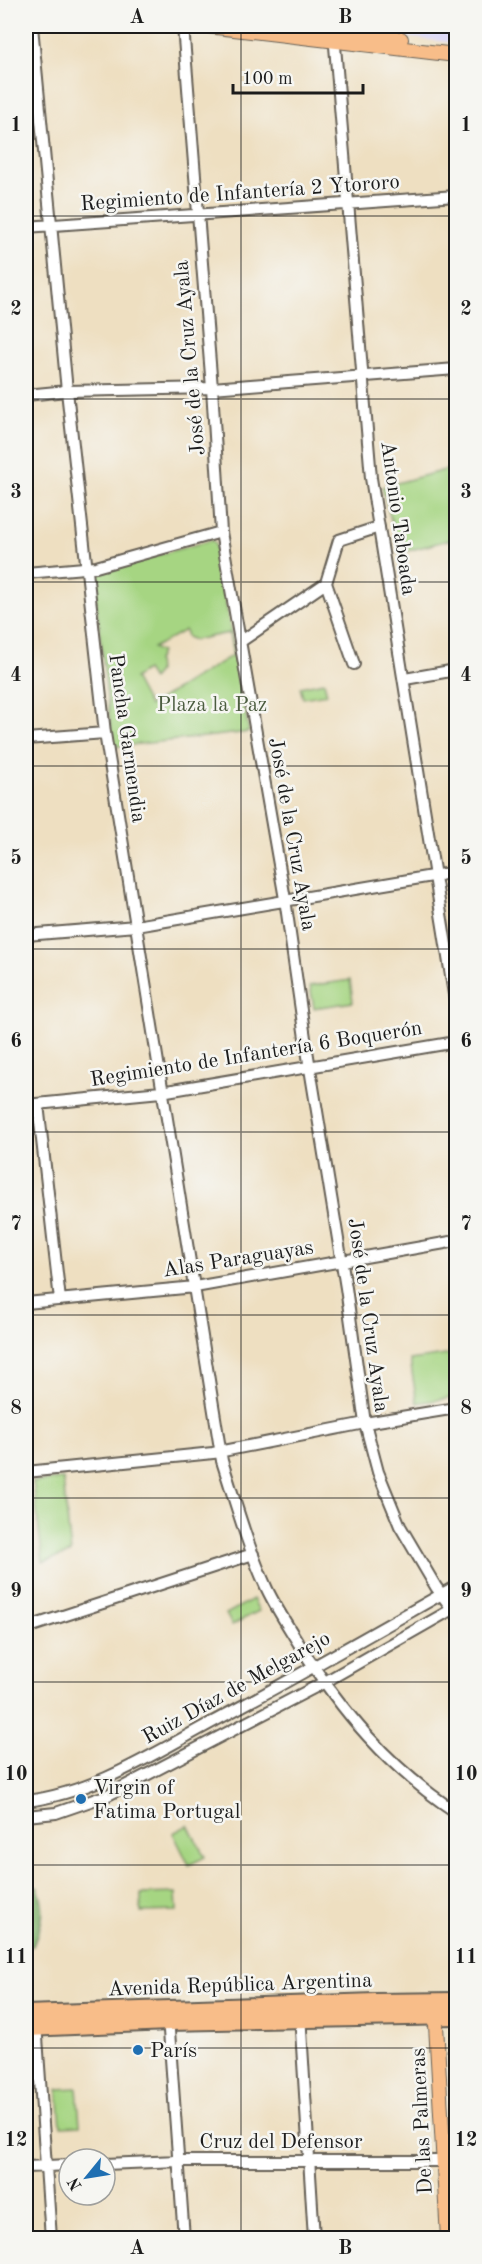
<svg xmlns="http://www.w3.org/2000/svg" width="482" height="2264" viewBox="0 0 482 2264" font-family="'Old Standard TT',serif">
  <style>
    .built { fill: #dad6f7 }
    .green { fill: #a6d582; stroke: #61784f; stroke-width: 1.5; fill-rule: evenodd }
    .forest { fill: #84b670; stroke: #506946; stroke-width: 1.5 }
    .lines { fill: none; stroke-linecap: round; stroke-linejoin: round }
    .minor-casing { stroke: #666056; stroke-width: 14 }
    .major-casing { stroke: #666056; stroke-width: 16 }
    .highway-casing { stroke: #666056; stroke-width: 20 }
    .minor { stroke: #fff; stroke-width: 10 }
    .major { stroke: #f8bd89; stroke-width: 14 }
    .highway { stroke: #f8bd89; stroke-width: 16 }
    .grid { fill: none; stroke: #1c1c1c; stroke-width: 1.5; stroke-opacity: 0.55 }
    .poi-dot { fill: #1f6fb2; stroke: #f6f6f2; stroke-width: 2 }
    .labels { text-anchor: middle; stroke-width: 5; stroke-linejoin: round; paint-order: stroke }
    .street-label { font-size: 21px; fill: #1c1c1c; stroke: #f6f6f2 }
    .park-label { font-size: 21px; fill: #4c5d40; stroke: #f6f6f2 }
    .poi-label { font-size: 21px; fill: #1c1c1c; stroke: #f6f6f2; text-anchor: start }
    .neatline { fill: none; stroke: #1c1c1c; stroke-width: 2 }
    .grid-label { font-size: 20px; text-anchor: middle; font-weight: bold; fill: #1c1c1c }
  </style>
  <rect width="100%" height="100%" fill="#f6f6f2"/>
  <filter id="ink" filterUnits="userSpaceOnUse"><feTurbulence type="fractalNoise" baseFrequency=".0167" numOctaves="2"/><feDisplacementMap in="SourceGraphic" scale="12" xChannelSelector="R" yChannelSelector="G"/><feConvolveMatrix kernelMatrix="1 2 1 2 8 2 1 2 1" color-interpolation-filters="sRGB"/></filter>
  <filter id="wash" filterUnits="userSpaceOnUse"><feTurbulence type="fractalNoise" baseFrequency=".008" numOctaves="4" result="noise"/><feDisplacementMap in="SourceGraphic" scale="24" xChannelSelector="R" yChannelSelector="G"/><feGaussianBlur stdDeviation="1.35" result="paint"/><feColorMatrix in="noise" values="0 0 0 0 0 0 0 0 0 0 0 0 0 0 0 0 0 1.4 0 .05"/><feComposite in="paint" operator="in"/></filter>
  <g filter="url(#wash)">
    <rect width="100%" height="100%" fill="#eedfc1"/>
    <!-- built -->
    <path class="built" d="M310,26H456V43Z"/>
    <!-- green -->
    <path class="green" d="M456,467V538L400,553L382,487Z
      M212,540L215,543L249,732L113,747L93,575L95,572ZM185,630L187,637L194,640L229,633L233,655L149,706L134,678L146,670L152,679L158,672L157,661L161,652L153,648Z
      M324,682L327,694L303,698L300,687Z
      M350,980L353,1002L314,1008L310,986Z
      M453,1354L456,1374V1397L417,1403L410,1360Z
      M63,1479L71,1553L43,1562L33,1482Z
      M253,1599L259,1611L232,1625L226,1614Z
      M188,1825L205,1857L189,1865L173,1833Z
      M176,1893L177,1911L141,1912V1894Z
      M77,2088L80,2125L61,2126L58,2089Z"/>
    <!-- forest -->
    <path class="forest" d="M26,1883L38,1888C47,1911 42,1923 33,1946L26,1948Z"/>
  </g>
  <g filter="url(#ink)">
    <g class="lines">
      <!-- minor casing -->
      <g class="minor-casing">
        <path id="minor" d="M32,26L67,391L105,733L222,1461C236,1504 248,1548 267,1589C276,1608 288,1626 299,1644C342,1712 389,1768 456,1812
          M183,26L212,388L221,532L285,899L305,1038L346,1288L365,1423L378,1472L400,1526L436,1587L456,1614
          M334,34L371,478L456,1007
          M26,227L456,196
          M26,395L67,391L212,388L456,369
          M26,573L96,567L221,532
          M326,583L354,664
          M240,642L326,583L339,540L379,527
          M405,679L456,670
          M26,739L105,733
          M26,935L136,926L456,872
          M38,1104L60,1300
          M26,1105L161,1092L456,1042
          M26,1303L195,1287L456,1241
          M26,1472L213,1453L365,1423L456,1408
          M26,1628L253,1554
          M26,1801C92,1793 148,1757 205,1726C290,1681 373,1633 456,1586
          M26,1816L56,1813L108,1795L323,1683L456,1607
          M300,2014L314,2238
          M168,2017L184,2238
          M36,2023L51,2238
          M105,2164L178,2161H456
          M26,2167L69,2165"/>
      </g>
      <!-- major casing -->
      <g class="major-casing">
        <path id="major" d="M208,26L456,55
          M287,26L401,39
          M435,2007L448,2238"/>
      </g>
      <!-- highway casing -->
      <g class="highway-casing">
        <path id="highway" d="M26,2014L375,2002L456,2001
          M26,2028L169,2022L456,2016"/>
      </g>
      <!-- minor -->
      <use href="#minor" class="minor"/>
      <!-- major -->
      <use href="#major" class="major"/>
      <!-- highway -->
      <use href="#highway" class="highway"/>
    </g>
  </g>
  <!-- grid -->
  <path class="grid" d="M241,26V2238M26,216H456M26,399H456M26,582H456M26,766H456M26,949H456M26,1132H456M26,1315H456M26,1498H456M26,1682H456M26,1865H456M26,2048H456"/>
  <!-- markers -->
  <g class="poi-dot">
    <circle cx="81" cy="1799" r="6"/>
    <circle cx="138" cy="2050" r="6"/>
  </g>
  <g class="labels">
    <!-- street labels -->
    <g class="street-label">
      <text transform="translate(240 192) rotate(-4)" y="7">Regimiento de Infantería 2 Ytororo</text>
      <text transform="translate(189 358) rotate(-95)" y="7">José de la Cruz Ayala</text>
      <text transform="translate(399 518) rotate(82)" y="7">Antonio Taboada</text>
      <text transform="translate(128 738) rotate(82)" y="7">Pancha Garmendia</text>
      <text transform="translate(293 834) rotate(80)" y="7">José de la Cruz Ayala</text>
      <text transform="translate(256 1053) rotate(-9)" y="7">Regimiento de Infantería 6 Boquerón</text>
      <text transform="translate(238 1258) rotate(-9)" y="7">Alas Paraguayas</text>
      <text transform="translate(369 1315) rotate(82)" y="7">José de la Cruz Ayala</text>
      <text transform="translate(236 1687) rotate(-29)" y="7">Ruiz Díaz de Melgarejo</text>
      <text transform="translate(240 1984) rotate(-2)" y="7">Avenida República Argentina</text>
      <text transform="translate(421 2121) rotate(-93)" y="7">De las Palmeras</text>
      <text x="281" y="2148">Cruz del Defensor</text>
    </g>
    <!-- park labels -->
    <g class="park-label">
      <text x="212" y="711">Plaza la Paz</text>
    </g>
    <!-- poi labels -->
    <g class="poi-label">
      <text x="93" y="1794">Virgin of<tspan x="93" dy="24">Fatima Portugal</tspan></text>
      <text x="150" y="2057">París</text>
    </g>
  </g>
  <!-- margin -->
  <rect width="482" height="2264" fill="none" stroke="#f6f6f2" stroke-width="66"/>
  <!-- north arrow -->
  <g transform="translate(87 2177) rotate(240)"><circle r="28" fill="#f6f6f2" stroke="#9f9f9c" stroke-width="1.5"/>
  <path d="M0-4.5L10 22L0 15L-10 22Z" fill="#1f6fb2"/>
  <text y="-9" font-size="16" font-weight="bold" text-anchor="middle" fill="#1c1c1c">N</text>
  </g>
  <!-- scale -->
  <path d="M233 84v9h130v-9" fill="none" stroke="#1c1c1c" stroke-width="3"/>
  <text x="242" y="84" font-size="18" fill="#1c1c1c" stroke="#f6f6f2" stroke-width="4.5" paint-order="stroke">100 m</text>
  <rect x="33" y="33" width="416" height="2198" class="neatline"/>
  <g class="grid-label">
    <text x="137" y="23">A</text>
    <text x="345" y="23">B</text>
    <text x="16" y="131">1</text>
    <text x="466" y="131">1</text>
    <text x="16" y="315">2</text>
    <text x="466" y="315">2</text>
    <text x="16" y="498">3</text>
    <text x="466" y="498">3</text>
    <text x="16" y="681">4</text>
    <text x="466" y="681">4</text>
    <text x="16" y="864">5</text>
    <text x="466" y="864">5</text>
    <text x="16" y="1047">6</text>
    <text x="466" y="1047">6</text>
    <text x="16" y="1230">7</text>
    <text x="466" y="1230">7</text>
    <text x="16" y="1414">8</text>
    <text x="466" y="1414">8</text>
    <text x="16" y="1597">9</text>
    <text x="466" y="1597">9</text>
    <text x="16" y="1780">10</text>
    <text x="466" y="1780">10</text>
    <text x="16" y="1963">11</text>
    <text x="466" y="1963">11</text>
    <text x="16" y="2146">12</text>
    <text x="466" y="2146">12</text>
    <text x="137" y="2254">A</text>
    <text x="345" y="2254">B</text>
  </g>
</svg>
